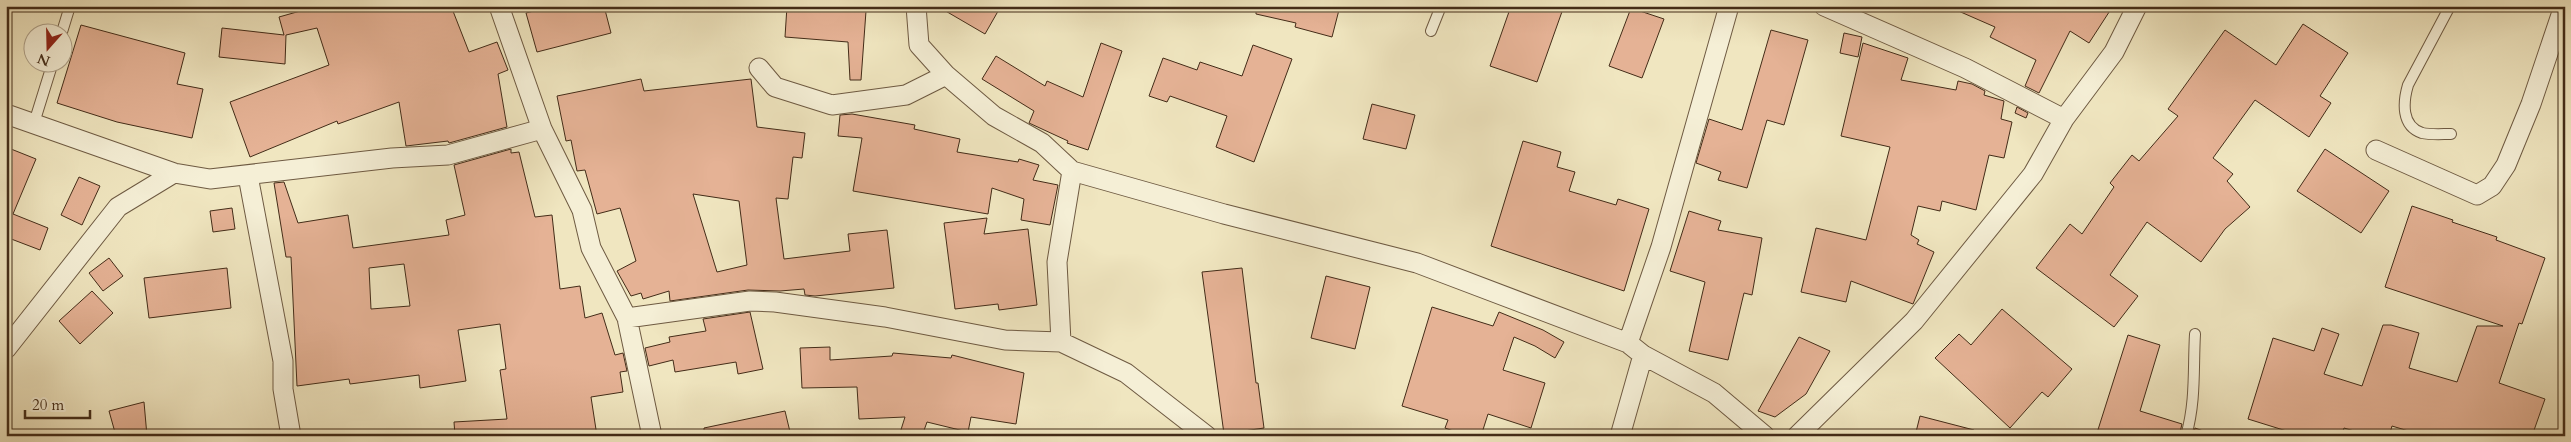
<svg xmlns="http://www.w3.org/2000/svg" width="2571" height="442" viewBox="0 0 2571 442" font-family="Cardo,serif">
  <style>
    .building { fill: #e5b295; stroke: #432c18; fill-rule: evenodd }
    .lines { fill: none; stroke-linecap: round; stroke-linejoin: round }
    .lane-casing { stroke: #6e5a42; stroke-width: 12 }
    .street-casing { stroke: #6e5a42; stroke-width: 21 }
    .lane { stroke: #f5efd6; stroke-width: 10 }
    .street { stroke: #f5efd6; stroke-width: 19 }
  </style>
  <rect width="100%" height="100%" fill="#f0e6c0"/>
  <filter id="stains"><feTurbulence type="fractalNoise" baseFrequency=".004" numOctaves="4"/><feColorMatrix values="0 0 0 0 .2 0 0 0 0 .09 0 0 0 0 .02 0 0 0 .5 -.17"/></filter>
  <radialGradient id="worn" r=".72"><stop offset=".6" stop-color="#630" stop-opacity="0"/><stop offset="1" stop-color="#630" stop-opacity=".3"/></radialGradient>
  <!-- building -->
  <path class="building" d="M318,6H451L469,52L497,42L508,70L498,74L507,127L449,143L448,141L406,146L399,102L338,124L337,121L250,157L230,102L329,65L317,28L286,35L285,64L219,57L222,28L284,35L279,17Z
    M553,6H604L611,33L537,52L526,13Z
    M787,6L866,11L861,80H850L848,42L785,37Z
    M937,6H1001L985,34Z
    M1256,6H1340L1332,37L1295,27L1296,23L1256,14Z
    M1511,6H1564L1537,82L1490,66Z
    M1947,6H2113L2089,43L2070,31L2039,93L2025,86L2036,60L1990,37L1995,27Z
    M1631,8L1664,19L1642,78L1609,66Z
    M2303,24L2348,53L2320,96L2331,103L2309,137L2255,100L2213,158L2233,174L2227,181L2250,207L2225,229L2201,262L2147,222L2110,275L2138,296L2114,327L2036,268L2070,224L2082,234L2114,187L2110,183L2132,155L2139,161L2178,116L2168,109L2225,30L2276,65Z
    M81,25L185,53L177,84L203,89L192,138L117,122L57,103Z
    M1771,30L1808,40L1784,125L1767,120L1747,188L1718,180L1721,172L1696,163L1709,119L1742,130Z
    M1844,33L1862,37L1858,57L1840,53Z
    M1101,43L1122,51L1088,150L1067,143L1068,141L1029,123L1034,111L982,79L996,56L1045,86L1047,81L1083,97Z
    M1863,43L1908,58L1901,80L1956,90L1958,81L1972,84L1985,91L1984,95L2004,101L2001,119L2012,122L2004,158L1989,155L1976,210L1942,201L1940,211L1918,206L1911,235L1919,240L1917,244L1934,252L1913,304L1851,281L1846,302L1801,292L1816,228L1866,240L1890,147L1841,136Z
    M1253,45L1292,59L1254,162L1216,147L1227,116L1170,96L1167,102L1149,96L1163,58L1197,70L1200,62L1242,76Z
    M641,79L644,91L751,79L757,127L805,133L802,158L793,157L788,199L776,198L784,259L850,251L848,234L887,230L894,288L815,296L805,295L804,289L780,291L748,290L670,301L669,291L643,299L641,293L631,296L617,271L636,261L620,208L597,214L585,170L577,171L571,140L566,141L557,96ZM693,194L739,201L747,265L717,272Z
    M1372,104L1415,115L1406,149L1363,139Z
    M2017,107L2028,113L2026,118L2015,113Z
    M852,114L915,125L914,129L960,139L957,152L1018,162L1019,159L1039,165L1033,180L1058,185L1050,225L1021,220L1024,199L992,188L988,214L853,191L862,138L838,136L840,115Z
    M1523,141L1561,152L1557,167L1575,172L1569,191L1616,205L1618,199L1649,209L1624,291L1491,246Z
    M6,147L36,159L13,214L48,228L40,250L6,237Z
    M511,149V153L519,152L535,217L552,215L560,289L580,286L585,318L602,313L615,355L623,353L627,371L620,372L623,392L591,397L597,436H553V433L526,436H455L454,422L507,419L500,370L506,369L500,324L458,330L466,381L420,388L419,375L350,384L349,379L297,386L291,257H286L274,183L284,182L298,223L348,215L353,248L449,235L446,220L465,215L454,165ZM404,264L410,306L371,309L369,268Z
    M2325,149L2389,191L2361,233L2297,191Z
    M79,177L100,186L82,225L61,215Z
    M2412,206L2453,220L2452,222L2497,237L2496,240L2545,258L2522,324L2519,323L2499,383L2545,399L2532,436H2425L2392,426L2389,436H2371L2344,428L2341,436H2292L2293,433L2248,419L2273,338L2314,351L2322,328L2339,334L2324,374L2362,386L2383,325H2391L2419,333L2409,368L2457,382L2477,326H2503L2385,287Z
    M232,208L235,229L213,232L210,211Z
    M1689,211L1721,221L1718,230L1762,238L1752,295L1744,293L1728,360L1689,351L1705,282L1670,271Z
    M987,218L984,234L1028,229L1037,305L999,310L998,304L955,309L944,223Z
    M109,258L123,276L103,291L89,273Z
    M227,268L231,308L149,318L144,278Z
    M1242,268L1256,383H1258L1264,428L1224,434L1202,272Z
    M1326,276L1370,287L1355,349L1311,338Z
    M92,291L113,313L80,344L59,321Z
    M1432,307L1493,326L1499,312L1543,330L1564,342L1555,358L1535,346L1514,337L1503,370L1545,383L1531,428L1488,414L1481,436H1467L1445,428L1448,420L1402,406Z
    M2002,309L2072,369L2048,397L2042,392L2010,428L1935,358L1959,334L1971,345Z
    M750,312L763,369L738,374L736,362L675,372L673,360L649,366L645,348L670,342L669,337L706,331L703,319Z
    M2128,335L2160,345L2140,411L2182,424L2179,436H2096Z
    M1799,337L1830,351L1806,394L1775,417L1758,411Z
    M830,347V360L892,356L893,353L951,358L952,355L1024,373L1016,424L971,417L968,432L927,422L922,436H899L905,417L859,419L857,387L802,388L800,348Z
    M144,402L147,436H116L109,411Z
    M785,411L791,436H704V428Z
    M1920,416L1974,430L1973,436H1915Z
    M2195,428L2206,432L2205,436H2193Z"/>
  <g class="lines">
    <!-- lane casing -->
    <g class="lane-casing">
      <path id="lane" d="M2450,6L2408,85C2403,102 2401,126 2422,133C2431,135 2442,134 2451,134
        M1431,31L1441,6
        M62,32L70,6
        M34,123L53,62
        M2186,436C2196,401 2193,369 2195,334"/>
    </g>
    <!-- street casing -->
    <g class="street-casing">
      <path id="street" d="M499,6L542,129L582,210L591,248L627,318L652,436
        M916,6L919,45L946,75L994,116L1042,143L1072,171L1224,214L1417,263L1628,343L1643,355L1714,393L1765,436
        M1824,6L1965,68L2064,119
        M759,68L775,87L832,105L906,95L946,75
        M6,114L174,173L210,179L392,158L448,155L542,129
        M2376,150L2477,195L2492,186L2506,165L2531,104L2564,6
        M248,176L283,361V389L291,436
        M627,318L750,301L775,302L885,317L1005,340L1061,342L1126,373L1207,436
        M1061,342L1057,262L1072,171
        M1628,343L1661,247L1729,6
        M6,349L118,207L174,173
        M1620,436L1643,355
        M1797,436L1914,321L2033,174L2064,119L2114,52L2137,6"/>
    </g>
    <!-- lane -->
    <use href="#lane" class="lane"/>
    <!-- street -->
    <use href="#street" class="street"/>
  </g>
  <!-- margin -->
  <rect width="2571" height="442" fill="none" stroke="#f0e6c0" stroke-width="25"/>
  <rect x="8" y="8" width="2556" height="427" fill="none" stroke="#432c18" stroke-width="2.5"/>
  <rect x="12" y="12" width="2546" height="417" fill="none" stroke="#432c18"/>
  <!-- north arrow -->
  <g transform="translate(48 48) rotate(200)"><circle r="24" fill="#f5efd6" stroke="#aea18a"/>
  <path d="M0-4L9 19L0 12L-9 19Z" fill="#8f2418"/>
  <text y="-8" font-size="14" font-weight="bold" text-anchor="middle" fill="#432c18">N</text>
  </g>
  <!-- scale -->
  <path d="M25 410v8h65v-8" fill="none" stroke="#432c18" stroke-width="2.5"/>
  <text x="32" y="410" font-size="15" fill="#432c18" stroke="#f5efd6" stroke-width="4" paint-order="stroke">20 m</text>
  <rect width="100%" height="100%" filter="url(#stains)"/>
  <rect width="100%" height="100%" fill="url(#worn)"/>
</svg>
